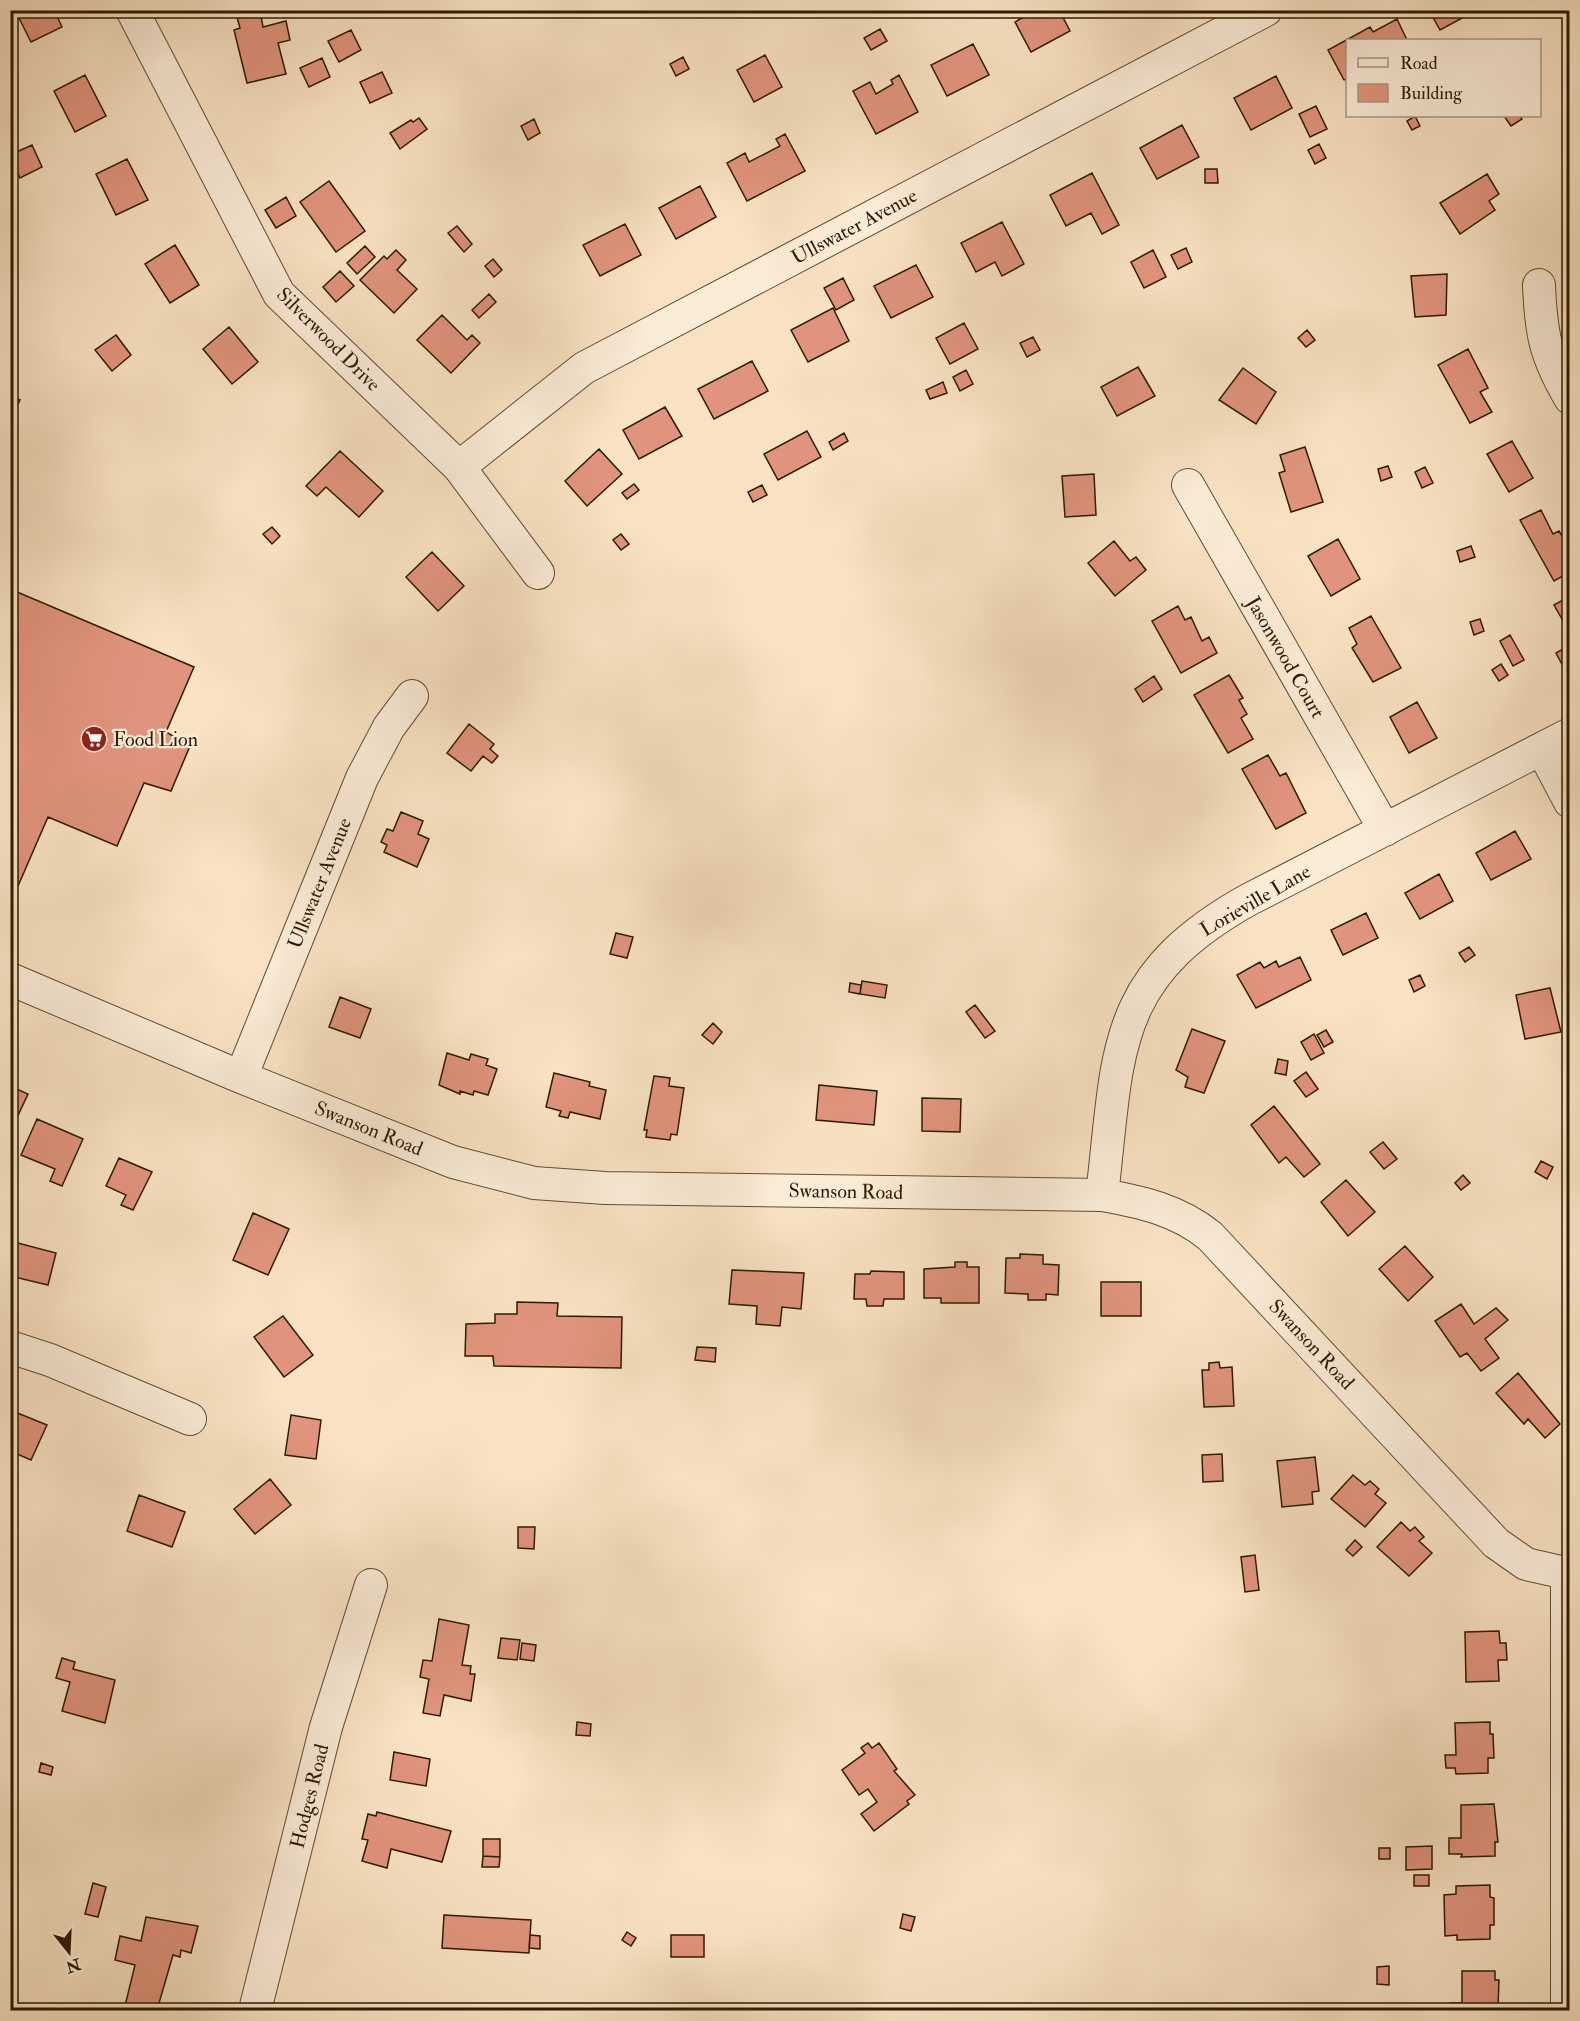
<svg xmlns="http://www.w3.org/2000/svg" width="1580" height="2021" viewBox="0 0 1580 2021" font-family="'IM FELL Double Pica',serif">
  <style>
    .building { fill: #e1947d; stroke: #2c1b03; stroke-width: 1.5 }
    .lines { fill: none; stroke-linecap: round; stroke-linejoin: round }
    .minor-casing { stroke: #5f4d33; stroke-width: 34 }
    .minor { stroke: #fbecd8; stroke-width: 32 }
    .labels { text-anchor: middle; stroke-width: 4.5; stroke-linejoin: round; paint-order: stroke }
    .street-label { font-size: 20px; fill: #2c1b03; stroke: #fbecd8 }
    .poi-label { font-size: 20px; fill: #2c1b03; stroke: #fbecd8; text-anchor: start }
  </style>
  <rect width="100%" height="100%" fill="#f9e2c3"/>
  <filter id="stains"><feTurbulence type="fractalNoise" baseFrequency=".00333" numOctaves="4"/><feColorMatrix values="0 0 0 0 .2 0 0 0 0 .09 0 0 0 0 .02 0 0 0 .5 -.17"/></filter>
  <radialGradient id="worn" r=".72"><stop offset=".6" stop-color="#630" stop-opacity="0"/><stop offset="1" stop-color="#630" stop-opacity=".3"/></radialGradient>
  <!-- building -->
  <path class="building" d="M15,10H54L62,27L31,42Z
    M1036,10H1059L1070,31L1031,52L1015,22Z
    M1429,10H1477L1440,30Z
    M260,11L263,27L286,21L290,40L278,43L286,74L247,83L234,30L240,28L237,17Z
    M1397,19L1407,40H1348V79L1344,80L1328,50L1370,27L1373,32Z
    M880,29L887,41L871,50L864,38Z
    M351,30L361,50L339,62L328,41Z
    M973,44L989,75L947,96L931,65Z
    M765,55L782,87L754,102L737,70Z
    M683,57L689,69L676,76L670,64Z
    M322,58L330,77L309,87L300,68Z
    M382,72L392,93L370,103L360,82Z
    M85,75L106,116L75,132L54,91Z
    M899,75L918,112L876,134L853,91L870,82L876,94L893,84L891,80Z
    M1276,76L1292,108L1251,130L1234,98Z
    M1316,106L1327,129L1310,137L1299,114Z
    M1415,116L1420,126L1412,130L1407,121Z
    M1504,116H1520L1522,119L1511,126Z
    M419,118L427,129L400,149L390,133L411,120L413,122Z
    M534,119L540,133L528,140L521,126Z
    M1182,125L1199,157L1157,179L1140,148Z
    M785,134L805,171L747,201L727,163L745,153L749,162L780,146L776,139Z
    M1319,144L1326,158L1315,164L1308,150Z
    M32,145L42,167L20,178L10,155Z
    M127,159L148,200L116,215L96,174Z
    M1205,169H1217L1218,183H1205Z
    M1092,173L1119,225L1102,234L1091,213L1066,226L1050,195Z
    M1487,174L1499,194L1489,201L1495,210L1460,234L1440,203Z
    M329,181L365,231L336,252L300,202Z
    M700,186L716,217L676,239L659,208Z
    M286,197L296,216L276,228L265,210Z
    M1002,222L1024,264L1002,276L995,262L976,272L961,243Z
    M625,224L641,255L600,276L583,245Z
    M457,226L472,244L464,252L448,233Z
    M175,245L199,285L170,303L145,264Z
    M365,246L375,257L357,274L347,263Z
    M1186,248L1192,262L1178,269L1171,255Z
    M396,250L406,260L397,270L417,289L394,313L360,280L384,256L387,259Z
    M1153,250L1166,277L1144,288L1131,262Z
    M493,259L502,270L494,277L485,266Z
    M916,265L933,297L891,318L874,286Z
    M340,271L354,286L336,302L323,287Z
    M1447,274L1446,315L1415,317L1411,276Z
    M843,278L854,300L836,310L824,288Z
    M489,294L496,302L479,318L472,310Z
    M833,308L849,341L808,362L791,330Z
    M442,315L467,340L472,335L480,343L451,373L417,340Z
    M964,323L978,349L950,364L936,338Z
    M229,327L258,362L232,384L203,349Z
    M1307,330L1315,340L1306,347L1298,338Z
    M116,335L131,355L112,371L95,350Z
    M1033,337L1040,350L1027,357L1020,343Z
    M1468,349L1488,388L1480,392L1492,412L1470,423L1438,365Z
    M752,361L768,391L714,419L698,389Z
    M1138,367L1155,396L1117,416L1101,387Z
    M1243,368L1276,392L1256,424L1219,400Z
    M966,370L973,384L960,391L953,377Z
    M943,382L947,393L930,399L926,390Z
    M10,396L20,400L10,422Z
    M665,407L682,436L639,459L623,430Z
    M807,431L821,457L778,480L764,454Z
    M844,433L848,441L833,450L829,442Z
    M1512,441L1533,478L1509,492L1487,454Z
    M1305,447L1323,502L1291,512L1279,473L1285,471L1280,455Z
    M599,449L622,474L587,506L565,481Z
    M340,451L383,491L359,517L326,487L317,496L306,486Z
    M1388,466L1392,477L1381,481L1378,469Z
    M1425,467L1433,483L1422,488L1415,472Z
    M1094,474L1096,515L1065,517L1062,476Z
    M634,484L639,490L627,499L622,493Z
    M762,485L767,495L753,502L748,492Z
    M1541,510L1553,534L1559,531L1570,549V572L1554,581L1520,520Z
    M272,527L280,536L272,544L263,534Z
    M621,534L629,544L621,550L613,540Z
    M1338,539L1360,579L1331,596L1308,556Z
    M1114,541L1130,561L1136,557L1146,570L1115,596L1088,563Z
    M1471,546L1475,557L1460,562L1457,551Z
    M432,552L464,586L438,611L406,577Z
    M10,589L194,667L166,732L190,746L171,791L144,783L117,846L48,817L18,886L10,883Z
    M1570,596V633L1554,605Z
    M1178,606L1185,620L1191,617L1202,641L1209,637L1217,653L1181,673L1152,621Z
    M1371,616L1401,668L1373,682L1352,648L1357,644L1349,628Z
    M1480,619L1484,631L1474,635L1470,622Z
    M1510,635L1524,660L1513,666L1500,641Z
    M1570,645V665L1564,668L1556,653Z
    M1501,664L1508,675L1499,681L1492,670Z
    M1229,675L1243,698L1239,700L1247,714L1241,718L1253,739L1228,753L1194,695Z
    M1154,676L1162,689L1143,702L1135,689Z
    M1417,702L1437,738L1409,753L1390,717Z
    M469,724L494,744L490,749L498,756L492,763L483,756L471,771L447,753Z
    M1268,755L1280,776L1286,773L1306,813L1276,829L1242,769Z
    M401,812L423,821L418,834L429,839L417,867L384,852L387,845L381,842L387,829L393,831Z
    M1515,831L1531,859L1491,880L1476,853Z
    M1439,874L1453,901L1420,919L1405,893Z
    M1366,913L1378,938L1343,955L1331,930Z
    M616,933L633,937L627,958L610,954Z
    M1469,947L1475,955L1465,962L1459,953Z
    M1300,957L1311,980L1256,1008L1237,975L1260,962L1264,968L1276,961L1279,967Z
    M1420,975L1425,986L1414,992L1409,980Z
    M862,981L887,985L885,998L860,994Z
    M850,983L861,985L860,994L849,992Z
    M1550,988L1561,1032L1525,1039L1516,995Z
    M340,997L371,1009L360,1038L329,1027Z
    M975,1005L995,1031L985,1038L966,1012Z
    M713,1023L722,1032L713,1044L702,1035Z
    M1192,1029L1225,1041L1204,1093L1185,1087L1188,1077L1176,1070Z
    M1326,1030L1333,1042L1324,1047L1317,1035Z
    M1314,1034L1324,1053L1311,1060L1301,1042Z
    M447,1053L469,1060L471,1054L488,1059L486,1065L497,1069L488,1095L474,1091L473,1095L460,1091V1094L439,1085Z
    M1278,1059L1288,1061L1286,1075L1275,1073Z
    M1306,1072L1318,1089L1306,1097L1294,1081Z
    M554,1073L590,1082L589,1086L606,1090L600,1119L570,1112L568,1118L559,1116L561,1111L546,1107Z
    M654,1076L670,1078L669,1086L684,1088L677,1135L671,1134L670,1140L646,1137L647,1130H644Z
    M819,1085L877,1091L874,1125L816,1120Z
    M10,1086L28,1094L13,1126L10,1125Z
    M922,1098L961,1099L960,1132L922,1131Z
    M1274,1106L1320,1164L1304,1177L1286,1157L1279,1163L1251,1125Z
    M37,1119L83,1139L62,1186L50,1181L55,1169L21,1155Z
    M1383,1142L1397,1159L1384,1169L1370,1152Z
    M119,1158L152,1172L133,1210L121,1205L126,1195L106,1186Z
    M1541,1161L1553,1167L1547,1179L1535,1172Z
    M1463,1175L1470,1183L1461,1190L1455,1183Z
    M1346,1180L1375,1212L1348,1236L1321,1202Z
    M253,1213L289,1229L268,1275L233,1260Z
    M10,1241L56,1253L48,1285L10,1276Z
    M1405,1246L1433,1277L1408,1301L1379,1269Z
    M1020,1254L1043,1255V1264L1059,1265L1058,1295L1046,1294V1300H1028V1294L1005,1293L1006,1258H1020Z
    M955,1262H967V1267H979V1303H941V1298H924V1269L955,1267Z
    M732,1270L804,1273L801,1309L782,1307L780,1326L756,1324L757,1306L729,1304Z
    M871,1271L904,1272V1299H884L883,1306H867L866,1299H854L855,1274H870Z
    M1101,1282H1141V1316H1101Z
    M517,1302L558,1303L557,1316L622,1317L621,1368L494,1366L493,1356H465L466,1324L495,1323V1314H517Z
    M1461,1304L1474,1324L1496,1308L1508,1320L1485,1339L1499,1358L1481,1371L1467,1353L1460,1357L1435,1321Z
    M283,1316L313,1355L284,1377L254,1337Z
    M697,1347L716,1348L715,1362L695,1360Z
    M1219,1362L1220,1368L1232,1367L1234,1406L1204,1407L1202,1370H1209V1363Z
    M1518,1373L1560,1424L1545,1438L1528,1419L1524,1424L1496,1393Z
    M10,1410L47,1425L31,1460L10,1451Z
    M291,1415L321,1420L316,1459L285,1455Z
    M1222,1454L1223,1481L1203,1482L1202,1455Z
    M1315,1457L1319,1491L1312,1492L1313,1504L1282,1507L1277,1461Z
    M1353,1475L1365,1485L1370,1481L1379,1489L1375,1494L1386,1503L1365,1527L1331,1499Z
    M270,1479L291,1505L255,1534L234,1509Z
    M139,1495L185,1512L172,1547L127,1531Z
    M1401,1522L1410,1531L1415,1527L1424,1537L1419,1541L1432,1553L1409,1576L1377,1547Z
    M518,1527H535L534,1549L518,1548Z
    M1355,1540L1362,1547L1353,1556L1346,1550Z
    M1255,1555L1259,1590L1245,1592L1241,1557Z
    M439,1619L469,1625L462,1665L471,1666L470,1674H475L471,1701L444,1695L440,1716L423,1713L429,1679L420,1677L423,1660L432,1661Z
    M1499,1631L1500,1643H1506L1507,1660H1498L1499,1681L1466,1682L1465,1632Z
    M501,1638L520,1640L517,1660L498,1658Z
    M522,1643L536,1645L534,1661L520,1659Z
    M62,1658L75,1662L73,1669L115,1680L105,1723L62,1711L70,1682L56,1678Z
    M577,1722L591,1724L590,1736L576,1735Z
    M1490,1722V1734H1493L1494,1758H1488V1773L1456,1774L1455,1768H1446L1445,1755H1456L1455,1723Z
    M868,1743L872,1748L879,1743L897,1769L894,1771L915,1795L907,1801L909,1804L874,1831L861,1814L877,1802L868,1789L859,1795L842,1770L865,1753L861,1748Z
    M394,1752L430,1759L426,1786L390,1780Z
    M41,1763L53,1767L51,1775L39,1772Z
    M1494,1804L1498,1842H1495V1856L1461,1857L1462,1854H1449V1838H1461V1805Z
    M377,1812L451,1831L442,1862L391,1849L387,1868L362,1861L368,1840L362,1839L368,1814L376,1816Z
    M483,1839H500V1857L483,1856Z
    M1432,1846V1869L1406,1870V1847Z
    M1379,1848H1390V1859H1379Z
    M483,1856L500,1857L499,1867H482Z
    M1414,1875H1429V1886H1414Z
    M93,1883L106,1887L98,1917L85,1914Z
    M1490,1885V1897L1494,1898V1925H1490V1939L1457,1940V1935L1445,1936L1444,1895L1456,1894V1886Z
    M903,1914L915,1917L911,1931L900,1928Z
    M444,1915L531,1920L529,1953L442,1948Z
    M146,1917L198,1926L191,1953L181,1950L180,1957L173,1955L157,2010H124L135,1965L115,1960L120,1936L141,1941Z
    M627,1932L636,1938L631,1946L622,1940Z
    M530,1935L540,1936V1949L529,1948Z
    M671,1935H704V1957H671Z
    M1389,1966V1985L1377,1984V1967Z
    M1462,1971H1495V1980H1499L1498,2007H1495V2010H1451V2003H1462Z"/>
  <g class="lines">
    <!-- minor casing -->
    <g class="minor-casing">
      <path id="minor" d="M132,10L279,294L459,467L538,573
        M1539,285C1541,334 1545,355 1570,398
        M459,467L584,368L1266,10
        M1188,485L1385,830
        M1542,749L1570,802
        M10,979L241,1077L453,1162L534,1183L605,1188L1102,1195C1142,1202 1178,1210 1210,1236L1496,1543L1526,1564L1570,1574
        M241,1077L362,778L389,727L412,696
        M1102,1195C1119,1052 1109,978 1248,900L1570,734
        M10,1347L50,1360L190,1419
        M1567,1573V2010
        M255,2010L326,1727L371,1585"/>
    </g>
    <!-- minor -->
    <use href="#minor" class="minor"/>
  </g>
  <!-- icons -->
  <defs>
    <g id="supermarket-disc" transform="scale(1.35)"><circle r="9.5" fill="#8f2418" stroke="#fbecd8"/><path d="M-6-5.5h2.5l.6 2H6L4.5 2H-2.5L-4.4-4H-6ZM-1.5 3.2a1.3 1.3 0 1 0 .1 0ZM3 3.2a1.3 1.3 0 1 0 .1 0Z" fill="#fff"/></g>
  </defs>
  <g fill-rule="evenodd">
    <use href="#supermarket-disc" x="94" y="739"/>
  </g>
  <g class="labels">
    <!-- street labels -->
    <g class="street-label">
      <text transform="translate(854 226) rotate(-28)" y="7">Ullswater Avenue</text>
      <text transform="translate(329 339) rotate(45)" y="7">Silverwood Drive</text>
      <text transform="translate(1286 657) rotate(60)" y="7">Jasonwood Court</text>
      <text transform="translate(319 883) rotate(-68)" y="7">Ullswater Avenue</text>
      <text transform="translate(1255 900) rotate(-30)" y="7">Lorieville Lane</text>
      <text transform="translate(369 1128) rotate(22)" y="7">Swanson Road</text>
      <text transform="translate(846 1191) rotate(1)" y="7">Swanson Road</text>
      <text transform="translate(1312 1344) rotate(47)" y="7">Swanson Road</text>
      <text transform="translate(309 1796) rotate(-76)" y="7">Hodges Road</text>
    </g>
    <!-- poi labels -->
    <g class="poi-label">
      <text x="113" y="746">Food Lion</text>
    </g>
  </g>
  <!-- margin -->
  <rect width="1580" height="2021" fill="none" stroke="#f9e2c3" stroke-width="36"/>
  <rect x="12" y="12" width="1556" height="1997" fill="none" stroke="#2c1b03" stroke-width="3"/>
  <rect x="18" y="18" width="1544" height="1985" fill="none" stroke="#2c1b03" stroke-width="1.5"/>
  <!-- legend -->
  <rect x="1346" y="39" width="195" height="78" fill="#fbecd8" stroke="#a89883" stroke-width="1.5"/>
  <rect x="1358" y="58" width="30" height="9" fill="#fbecd8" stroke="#a89883" stroke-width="1.5"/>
  <text x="1400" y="69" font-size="18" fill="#2c1b03">Road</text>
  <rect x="1358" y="84" width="30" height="18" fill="#e1947d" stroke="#a89883" stroke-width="1.5"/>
  <text x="1400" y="99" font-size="18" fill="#2c1b03">Building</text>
  <!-- north arrow -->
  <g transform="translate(69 1952) rotate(162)" stroke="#fbecd8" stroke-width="4.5" paint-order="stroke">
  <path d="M0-4.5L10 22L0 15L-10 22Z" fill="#2c1b03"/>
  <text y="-9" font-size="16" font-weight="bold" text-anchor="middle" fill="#2c1b03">N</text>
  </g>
  <rect width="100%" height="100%" filter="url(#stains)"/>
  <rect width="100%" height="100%" fill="url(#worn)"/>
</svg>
